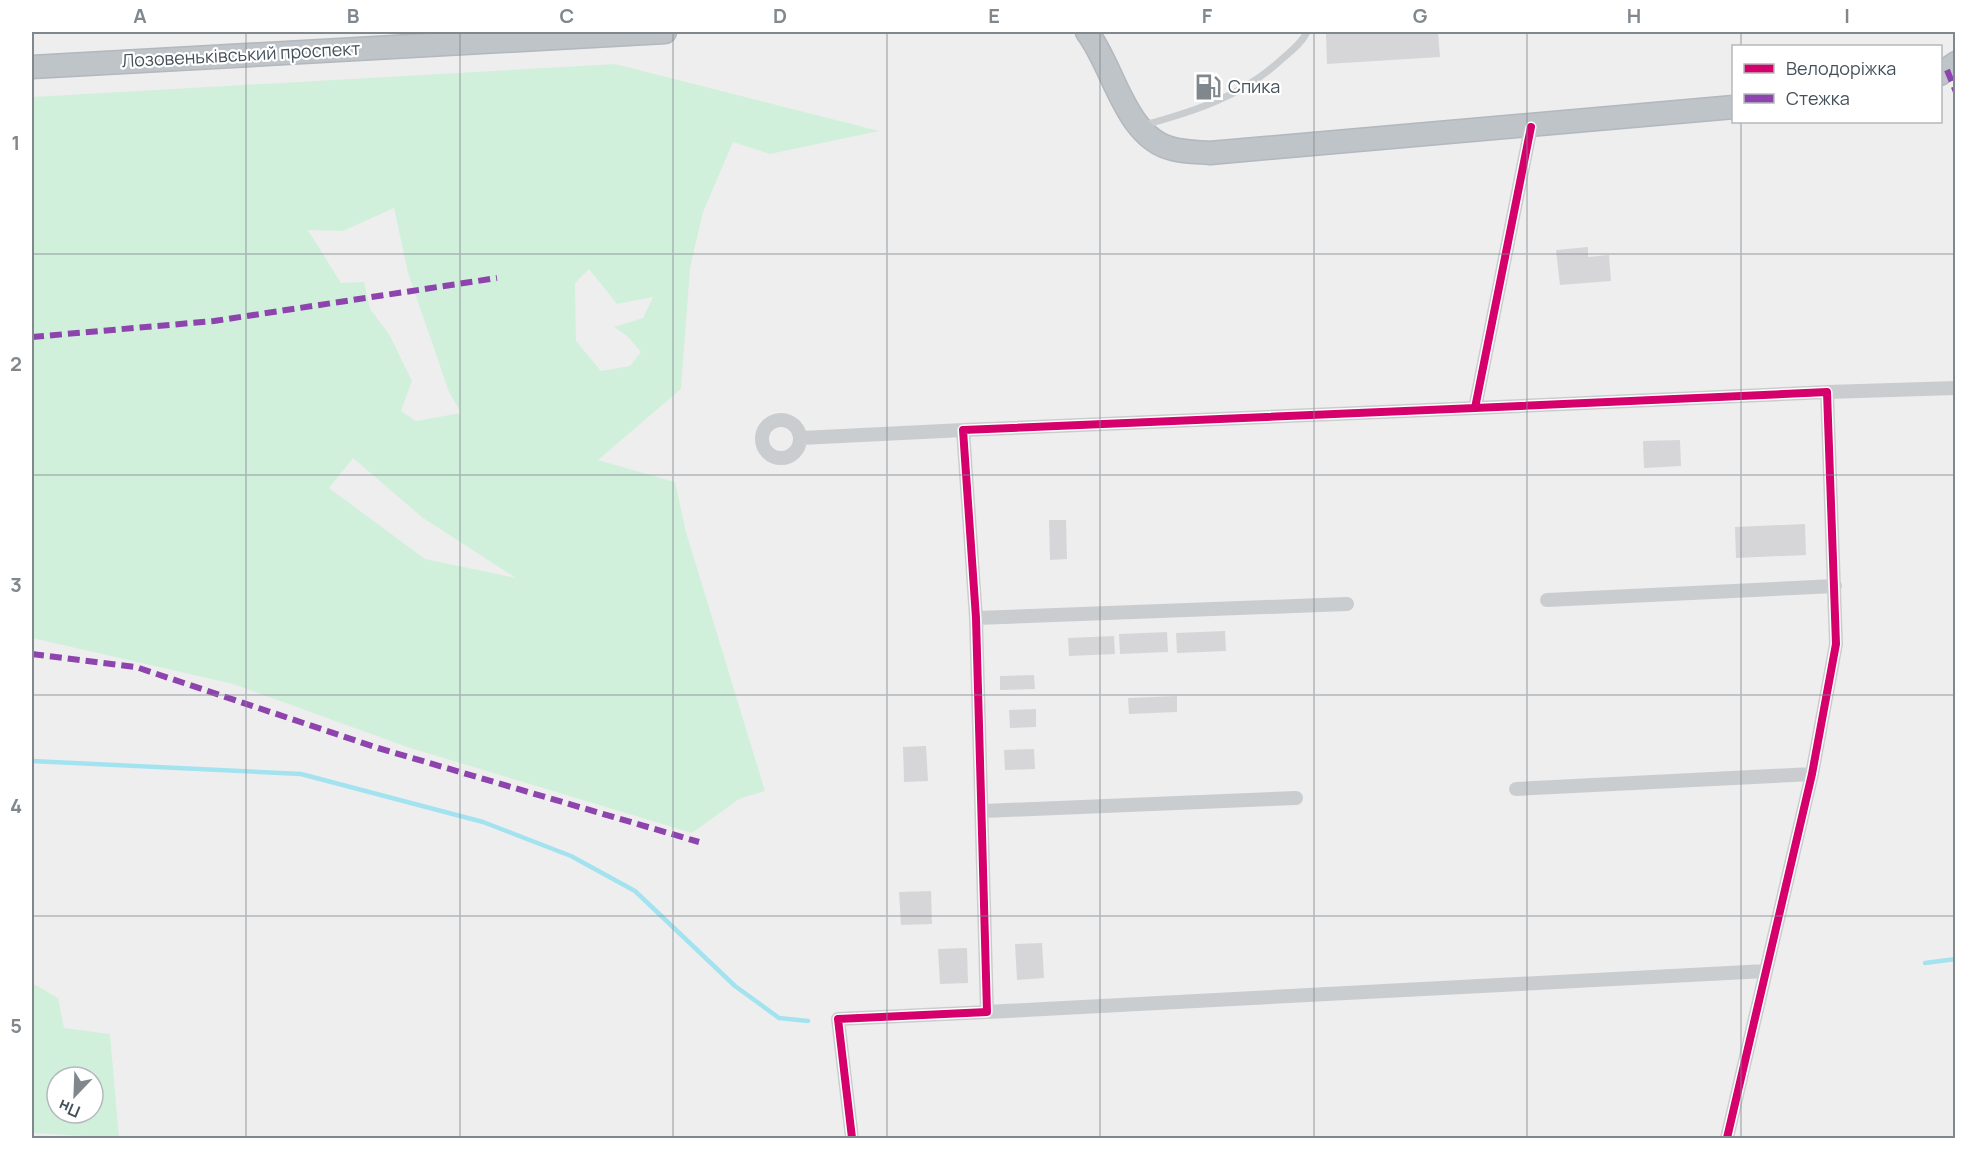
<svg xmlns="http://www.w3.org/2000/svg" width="1987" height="1170" viewBox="0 0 1987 1170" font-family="Manrope,sans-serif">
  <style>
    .green { fill: #d1f0db; fill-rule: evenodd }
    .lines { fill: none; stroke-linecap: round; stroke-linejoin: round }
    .stream { stroke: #a3e3ef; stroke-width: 4.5 }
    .building { fill: #d6d6d8 }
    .trunk-casing { stroke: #b2b8be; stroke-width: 25 }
    .service { stroke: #cacdcf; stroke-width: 7 }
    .minor { stroke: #cacdcf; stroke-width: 14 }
    .trunk { stroke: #bec4c8; stroke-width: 22 }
    .quiet { stroke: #8e44ad; stroke-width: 6; stroke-dasharray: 12 6; stroke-linecap: butt }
    .cycleway-casing { stroke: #fff; stroke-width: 11 }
    .cycleway { stroke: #d6006c; stroke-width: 8 }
    .grid { fill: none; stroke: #80888e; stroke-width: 1.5; stroke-opacity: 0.55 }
    .labels { text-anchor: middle; stroke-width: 4.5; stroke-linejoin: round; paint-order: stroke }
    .street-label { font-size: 18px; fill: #44515b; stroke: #fff }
    .poi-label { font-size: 18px; fill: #44515b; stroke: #fff; text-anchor: start }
    .neatline { fill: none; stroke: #80888e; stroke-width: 2 }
    .grid-label { font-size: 20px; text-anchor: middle; font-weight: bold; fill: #80888e }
  </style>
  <rect width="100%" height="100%" fill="#efeeee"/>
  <!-- green -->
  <path class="green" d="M615,64L879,131L770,154L733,142L703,212L690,268L681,389L598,460L675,482L686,532L765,791L739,799L692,833L407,747L233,684L32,638V97ZM394,208L408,273L449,392L461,413L416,421L401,411L412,381L389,334L370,309L364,282L341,283L308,230L343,231ZM589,269L617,304L653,297L643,318L614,327L627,336L641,352L630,366L601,371L576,341L575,283ZM353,458L423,518L516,578L425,559L329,488Z
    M32,983L58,998L64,1028L110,1034L119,1138L32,1133ZM57,1077H93V1113H57Z"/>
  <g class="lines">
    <!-- stream -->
    <path class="stream" d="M32,761L301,774L483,822L571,856L635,891L735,986L779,1018L808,1021
      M1925,963L1956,959"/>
  </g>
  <!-- building -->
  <path class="building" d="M1365,32H1438L1440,57L1327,64L1326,34Z
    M1588,247V257L1609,255L1611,281L1560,285L1556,250Z
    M1680,440L1681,466L1644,468L1643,441Z
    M1049,520H1066L1067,559L1050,560Z
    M1805,524L1806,555L1736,558L1735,527Z
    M1225,631L1226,651L1177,653L1176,633Z
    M1167,632L1168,652L1120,654L1119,634Z
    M1114,636L1115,654L1069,656L1068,638Z
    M1034,675L1035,689L1000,690V676Z
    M1177,696V712L1129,714L1128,698Z
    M1036,709V727L1010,728L1009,710Z
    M926,746L928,781L904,782L903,747Z
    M1034,749L1035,769L1005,770L1004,750Z
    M931,891L932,924L901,925L899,892Z
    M1042,943L1044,978L1017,980L1015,944Z
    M967,948L968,983L940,984L938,949Z"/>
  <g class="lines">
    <!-- trunk casing -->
    <g class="trunk-casing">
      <path id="trunk" d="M1087,32C1114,67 1125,138 1173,149C1185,152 1198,152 1210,153L1734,107
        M32,67L665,32
        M1940,74L1956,63"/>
    </g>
    <!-- service -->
    <path class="service" d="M1144,125C1196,111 1242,96 1282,59C1291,51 1302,43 1307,32"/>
    <!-- minor -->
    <path class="minor" d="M1827,392L1956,388
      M1475,408L1827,392L1836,644L1812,774L1727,1138
      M762 439a19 19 0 1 1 38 0a19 19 0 1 1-38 0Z
      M801,438L963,430
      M1547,600L1835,586
      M976,618L1347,604
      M1516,789L1812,774
      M984,811L1296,798
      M987,1012L1766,971
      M852,1138L838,1019L987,1012L976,618L963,430L1475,408L1531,127"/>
    <!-- trunk -->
    <use href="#trunk" class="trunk"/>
    <!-- quiet -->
    <path class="quiet" d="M1947,70L1956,92
      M32,337L214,321L497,278
      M32,654L136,667L378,748L699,842"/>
    <!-- cycleway casing -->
    <g class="cycleway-casing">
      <path id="cycleway" d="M1475,408L1827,392L1836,644L1812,774L1727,1138
        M852,1138L838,1019L987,1012L976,618L963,430L1475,408L1531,127"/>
    </g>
    <!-- cycleway -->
    <use href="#cycleway" class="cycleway"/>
  </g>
  <!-- grid -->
  <path class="grid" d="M246,32V1138M460,32V1138M673,32V1138M887,32V1138M1100,32V1138M1314,32V1138M1527,32V1138M1741,32V46M1741,122V1138M32,254H1956M32,475H1956M32,695H1956M32,916H1956"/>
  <!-- icons -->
  <defs>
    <g id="fuel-bare" transform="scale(2.07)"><path d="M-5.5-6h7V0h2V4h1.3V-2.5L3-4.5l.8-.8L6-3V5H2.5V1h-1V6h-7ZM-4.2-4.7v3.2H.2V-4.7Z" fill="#80888e" stroke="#fff" stroke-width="2.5" paint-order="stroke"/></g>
  </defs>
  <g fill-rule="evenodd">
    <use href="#fuel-bare" x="1208" y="87"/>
  </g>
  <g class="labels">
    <!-- street labels -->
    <g class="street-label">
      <text transform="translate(241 55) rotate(-3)" y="6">Лозовеньківський проспект</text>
    </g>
    <!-- poi labels -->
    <g class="poi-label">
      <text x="1228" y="93">Спика</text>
    </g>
  </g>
  <!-- border -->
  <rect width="1987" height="1170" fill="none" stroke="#ffffff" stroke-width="66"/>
  <!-- legend -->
  <rect x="1732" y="45" width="210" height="78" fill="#ffffff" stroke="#b4b9bd" stroke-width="1.5"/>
  <rect x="1744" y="64" width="30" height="9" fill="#d6006c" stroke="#b4b9bd" stroke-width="1.5"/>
  <text x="1786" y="75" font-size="18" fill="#44515b">Велодоріжка</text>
  <rect x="1744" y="94" width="30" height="9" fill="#8e44ad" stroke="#b4b9bd" stroke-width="1.5"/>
  <text x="1786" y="105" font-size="18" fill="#44515b">Стежка</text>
  <!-- north arrow -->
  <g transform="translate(75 1095) rotate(203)"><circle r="28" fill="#ffffff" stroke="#b4b9bd" stroke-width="1.5"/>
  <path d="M0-4.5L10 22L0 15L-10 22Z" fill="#80888e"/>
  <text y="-9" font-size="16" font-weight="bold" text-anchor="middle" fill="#44515b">Пн</text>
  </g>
  <rect x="33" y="33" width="1921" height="1104" class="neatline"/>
  <g class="grid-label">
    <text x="140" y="23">A</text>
    <text x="353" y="23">B</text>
    <text x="567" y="23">C</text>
    <text x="780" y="23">D</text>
    <text x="994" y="23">E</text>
    <text x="1207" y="23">F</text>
    <text x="1420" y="23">G</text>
    <text x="1634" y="23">H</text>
    <text x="1847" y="23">I</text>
    <text x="16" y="150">1</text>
    <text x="16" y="371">2</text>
    <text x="16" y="592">3</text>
    <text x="16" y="813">4</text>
    <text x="16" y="1033">5</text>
  </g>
</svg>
